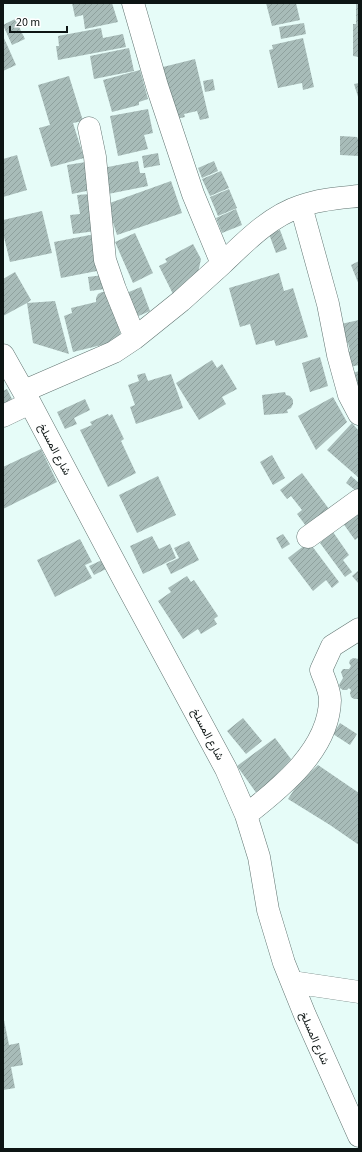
<svg xmlns="http://www.w3.org/2000/svg" width="362" height="1152" viewBox="0 0 362 1152" font-family="'Source Sans 3',Vazirmatn,sans-serif">
  <style>
    .building { fill: url(#building-hatch) }
    .lines { fill: none; stroke-linecap: round; stroke-linejoin: round }
    .street-casing { stroke: #627572; stroke-width: 23 }
    .street { stroke: #fff; stroke-width: 22 }
    .labels { text-anchor: middle; stroke-width: 3.5; stroke-linejoin: round; paint-order: stroke }
    .street-label { font-size: 11px; fill: #0d1514; stroke: #fff }
  </style>
  <defs>
    <pattern id="building-hatch" width="6" height="6" patternUnits="userSpaceOnUse"><rect width="6" height="6" fill="#a8bcb9"/><path d="M-1 1l2-2M0 6l6-6M5 7l2-2" fill="none" stroke="#8fa19e"/></pattern>
  </defs>
  <rect width="100%" height="100%" fill="#e6fcf8"/>
  <!-- building -->
  <path class="building" d="M72,3H112L118,22L85,29L83,15L75,17Z
    M266,3H296L300,20L272,26Z
    M356,3H359V57L353,56V24H356Z
    M15,19L25,39L12,45L3,25Z
    M304,23L306,34L281,39L279,27Z
    M101,28L103,38L123,34L126,47L58,60L56,46H59L58,36Z
    M3,36L16,65L3,71Z
    M303,38L314,87L303,90L302,83L278,88L269,50L273,49L272,45Z
    M129,48L134,71L94,79L90,56Z
    M195,59L209,118L200,120L197,111L184,114L185,117L172,120L159,68Z
    M140,70L148,99L139,102V105L112,112L103,80Z
    M69,76L83,121L73,123L84,158L51,167L39,128L50,125L38,85Z
    M213,79L215,90L205,92L203,81Z
    M359,83V100L354,84Z
    M148,109L153,133L144,135L148,149L118,156L110,116Z
    M340,136L357,137L359,142V156L340,155Z
    M158,153L160,165L144,168L142,156Z
    M17,155L27,190L3,197V159Z
    M138,161L140,173H145L148,186L103,195L98,169Z
    M214,161L218,171L202,178L198,168Z
    M86,162L91,190L72,194L67,165Z
    M221,171L229,188L210,196L202,179Z
    M171,181L182,213L117,235L107,204Z
    M229,189L237,208L218,216L210,197Z
    M90,194L96,231L73,234L70,215L80,214L77,195Z
    M236,209L242,225L222,233L216,218Z
    M42,211L52,253L10,262L3,233V220Z
    M280,230L287,249L276,253L269,234Z
    M135,233L153,273L133,283L115,242Z
    M95,234L102,270L61,278L54,242Z
    M193,244L201,259L198,273L174,296L159,266L167,262L165,259Z
    M359,261V285L351,265Z
    M15,272L31,300L27,303L55,301L69,354L33,343L27,303L3,316V279Z
    M279,273L284,291L293,288L308,337L276,346L274,340L256,345L250,324L240,327L229,288Z
    M103,275L105,289L90,291L88,277Z
    M141,287L150,311L134,318L124,294Z
    M102,292H106L111,298L122,340L73,352L64,316L72,313L71,308L96,302V298L98,294Z
    M359,320V365L350,367L347,354L350,351L348,343L344,340L341,324Z
    M320,357L328,386L310,392L302,363Z
    M212,360L217,368L222,364L237,389L222,397L226,404L199,420L176,383Z
    M359,371V398L347,375Z
    M145,373L148,381L171,374L183,408L136,424L130,407L135,405L128,385L139,381L137,375Z
    M7,389L12,399L3,404V391Z
    M285,392L286,395L290,396L293,400V404L291,408L287,410L288,413L264,415L262,395Z
    M333,397L347,422L316,450L298,416Z
    M85,399L90,410L74,418L77,424L65,429L57,412Z
    M108,414L109,416L112,414L124,439L121,441L136,473L108,487L80,430L92,425L90,422Z
    M352,423L359,431V478L327,450Z
    M41,449L57,482L3,509V467Z
    M272,455L285,478L273,485L260,462Z
    M302,473L332,513L309,530L297,514L302,510L291,496L287,499L280,490Z
    M158,476L176,515L137,533L119,495Z
    M351,476L359,483V493L346,483Z
    M359,506V537L355,540L340,519Z
    M333,532L349,555L343,560L352,572L345,577L320,543Z
    M283,534L290,544L282,549L276,538Z
    M152,536L159,549L170,544L176,558L143,574L130,546Z
    M80,539L92,562L85,565L92,578L55,597L37,560Z
    M189,541L199,560L171,574L166,564L179,558L174,548Z
    M309,542L339,582L332,588L326,580L313,591L288,558Z
    M102,560L106,569L94,575L89,566Z
    M359,570V584L352,576Z
    M187,576L191,582L194,580L218,616L214,619L217,624L201,634L198,629L183,639L158,601L171,592L168,588Z
    M353,658L359,659V698L358,699H354L351,697L350,693L351,690L349,688L347,690H343L340,688L339,685L343,678L341,672L343,669H349L351,666L349,663L350,660Z
    M243,718L262,741L246,754L227,731Z
    M340,723L357,734L350,745L333,734Z
    M275,738L291,759L257,794L237,766Z
    M318,765L359,793V845L330,825L288,799L297,785Z
    M3,1015L9,1045L19,1043L23,1065L11,1067L15,1088L3,1090Z"/>
  <g class="lines">
    <!-- street casing -->
    <g class="street-casing">
      <path id="street" d="M89,128L95,157L105,260L115,289L135,338
        M301,206L328,304L338,355L349,395L359,414
        M222,264C245,242 270,216 301,206C320,199 340,198 359,196
        M3,355L30,403L125,582L226,769L246,815L259,857L268,910L284,963L305,1015L359,1136
        M24,391L114,352L135,338L181,301L222,264L193,194L157,86L133,3
        M3,416L30,403
        M308,537L359,500
        M246,815C282,787 329,749 330,700C330,690 324,679 321,670L332,646L359,629
        M292,982L359,992"/>
    </g>
    <!-- street -->
    <use href="#street" class="street"/>
  </g>
  <g class="labels">
    <!-- street labels -->
    <g class="street-label">
      <text transform="translate(55 449) rotate(62)" y="4">شارع المسلخ</text>
      <text transform="translate(208 734) rotate(62)" y="4">شارع المسلخ</text>
      <text transform="translate(315 1038) rotate(66)" y="4">شارع المسلخ</text>
    </g>
  </g>
  <!-- border -->
  <rect width="362" height="1152" fill="none" stroke="#0d1514" stroke-width="8"/>
  <!-- scale -->
  <path d="M10 26v6h57v-6" fill="none" stroke="#0d1514" stroke-width="2"/>
  <text x="16" y="26" font-size="12" fill="#0d1514" stroke="#ffffff" stroke-width="3" paint-order="stroke">20 m</text>
</svg>
